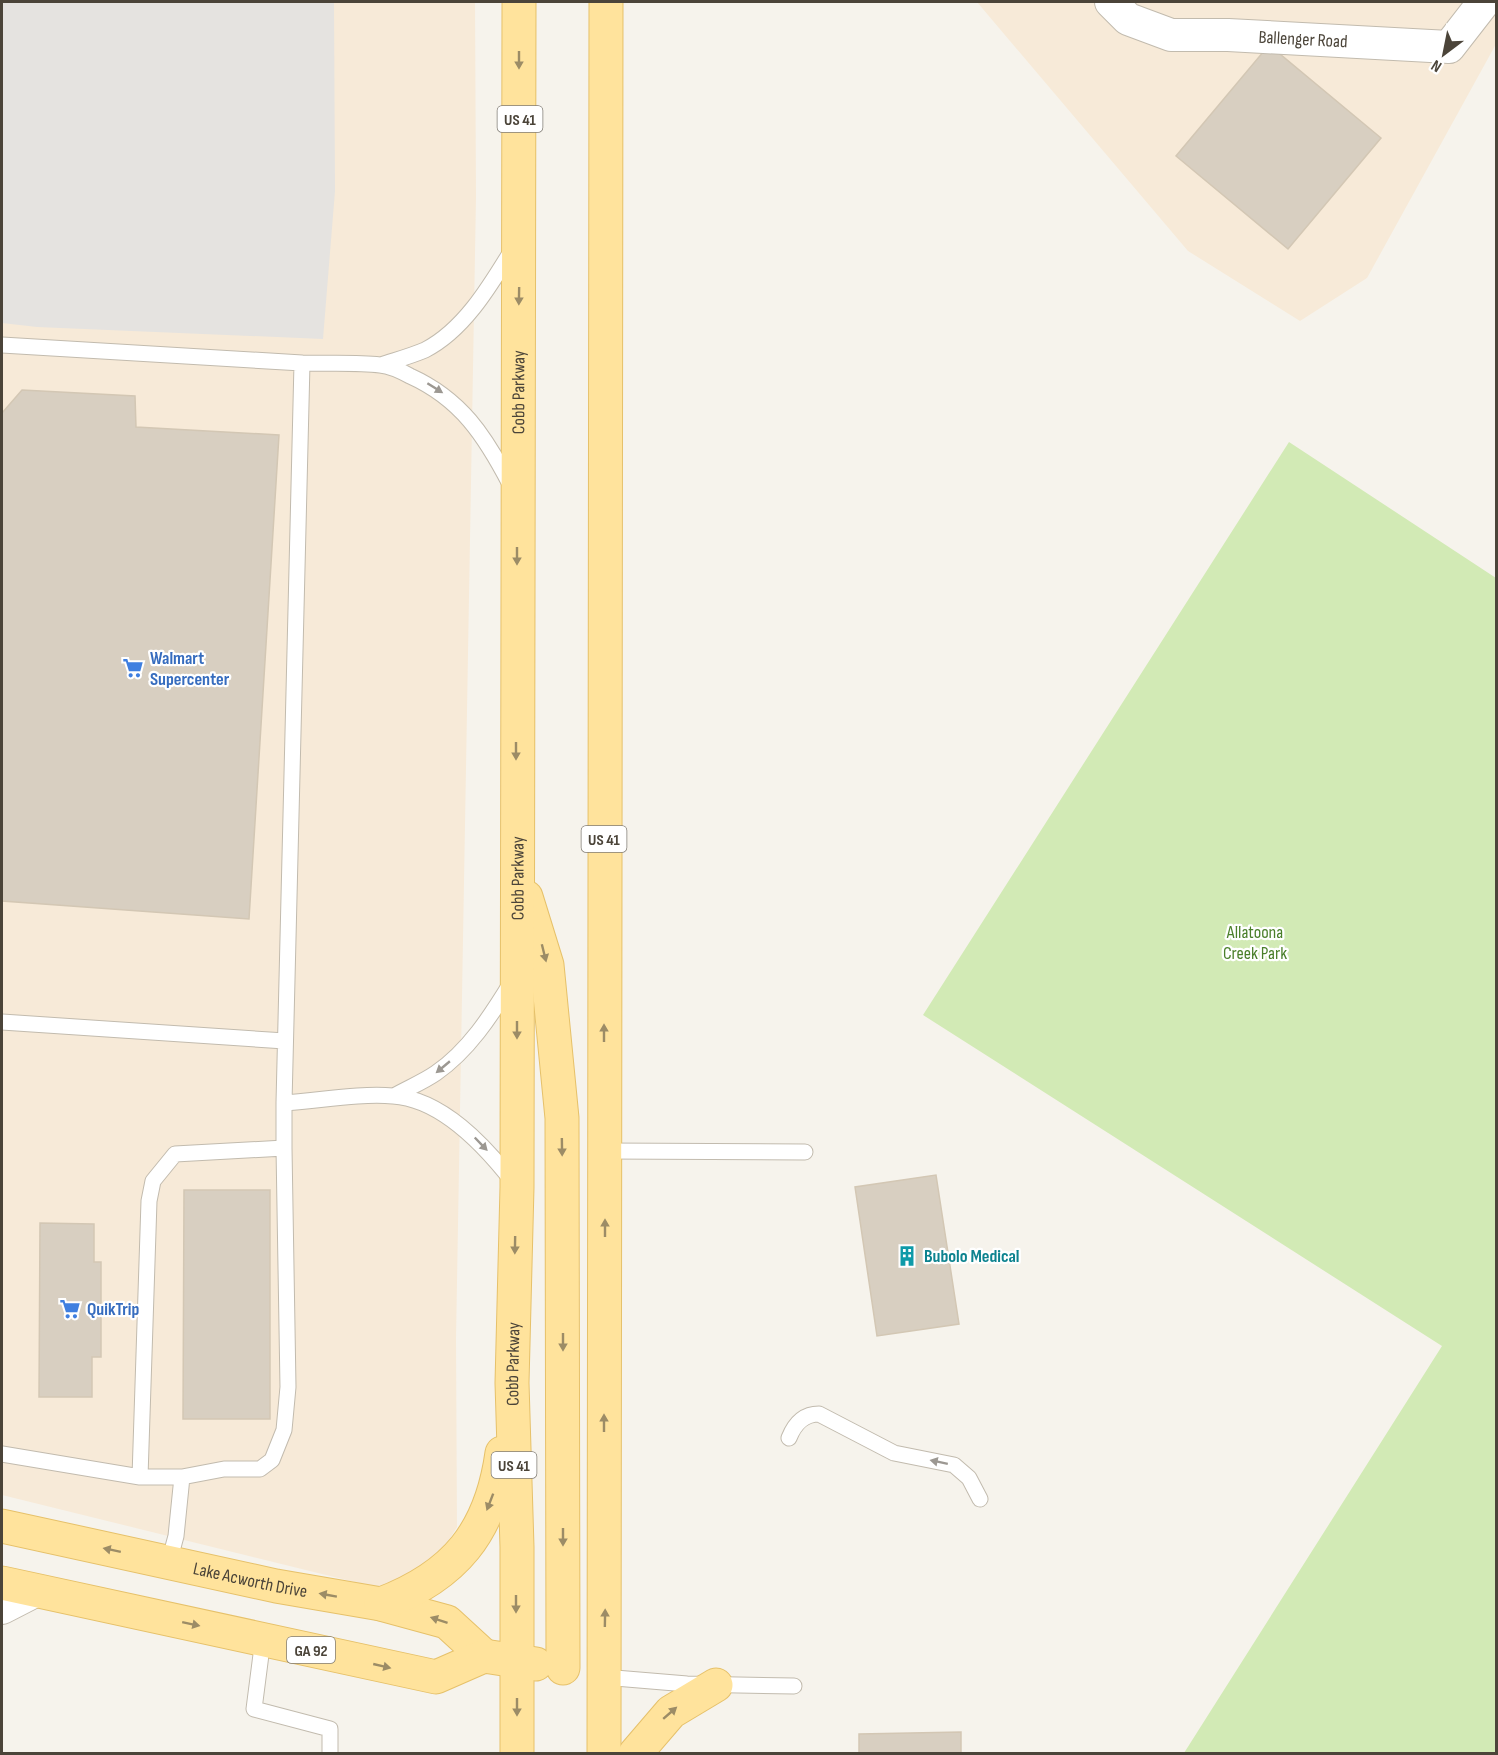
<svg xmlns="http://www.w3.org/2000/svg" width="1498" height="1755" viewBox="0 0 1498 1755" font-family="'Sofia Sans Condensed',sans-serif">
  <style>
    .commercial { fill: #f7ead8 }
    .green { fill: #d2eab5 }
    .parking { fill: #e5e3e0 }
    .building { fill: #d8cfc1; stroke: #d3c7b4; stroke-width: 1.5 }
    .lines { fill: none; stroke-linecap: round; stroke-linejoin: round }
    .lane-casing { stroke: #c2bbae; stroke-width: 17 }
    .street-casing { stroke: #c2bbae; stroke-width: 34 }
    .primary-casing { stroke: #e6c16a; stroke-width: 35 }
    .lane { stroke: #fff; stroke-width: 15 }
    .street { stroke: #fff; stroke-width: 32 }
    .primary { stroke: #ffe39c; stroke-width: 33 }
    .oneway { fill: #9c8c66 }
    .oneway2 { fill: #9c9892 }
    .labels { text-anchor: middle; stroke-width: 4.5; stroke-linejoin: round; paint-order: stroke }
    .shield { fill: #fff; stroke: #817c74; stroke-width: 1.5 }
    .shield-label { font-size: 16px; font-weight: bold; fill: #4b4439 }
    .street-label { font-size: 18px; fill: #4b4439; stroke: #fff }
    .shop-label { font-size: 18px; font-weight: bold; fill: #366cbe; stroke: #fff; text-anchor: start }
    .park-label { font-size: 18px; fill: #4a7f2a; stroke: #fff }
    .culture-label { font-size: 18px; font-weight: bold; fill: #0d838f; stroke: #fff; text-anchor: start }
  </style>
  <rect width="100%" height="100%" fill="#f6f3ec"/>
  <!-- commercial -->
  <path class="commercial" d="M2,2H475L476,197L456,1339L457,1527L438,1558L391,1591L2,1495Z
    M977,2H1496V44L1367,278L1300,321L1188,251Z"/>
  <!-- green -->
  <path class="green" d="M1289,442L1496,578V1753H1184L1442,1346L923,1015Z"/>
  <!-- parking -->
  <path class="parking" d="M2,2H334L335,191L323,339L37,327L2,323Z"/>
  <!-- building -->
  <path class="building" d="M1269,45L1381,138L1288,249L1176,156Z
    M22,390L135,396L136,427L279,435L249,919L2,901V413Z
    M936,1175L959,1324L877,1336L855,1187Z
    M184,1190H270V1419H183Z
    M40,1223L94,1224V1262H101V1357H92V1397H39Z
    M961,1732V1754H859V1734Z"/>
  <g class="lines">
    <!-- lane casing -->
    <g class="lane-casing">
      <path id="lane" d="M2,345L302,363
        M381,365C396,360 411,356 425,350C464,330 490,286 512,250
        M510,484C485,436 461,399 410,376C401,371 390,366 380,365C355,362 327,364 302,363L284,1103C318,1101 359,1093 393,1096C442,1099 485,1146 513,1182
        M2,1022L285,1041
        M394,1096C408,1088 423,1082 436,1073C468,1051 491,1016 511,983
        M284,1103V1148
        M605,1151L805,1152
        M789,1438C795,1423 804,1414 819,1414L894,1453L954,1465L969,1478L980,1499
        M2,1454L140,1477H182L224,1469H260L272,1460L284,1430L288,1387L284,1148L175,1154L153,1181L149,1201L140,1477
        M169,1562L176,1536L182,1477
        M263,1639L254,1709L330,1729V1754
        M603,1677L687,1684L794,1686"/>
    </g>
    <!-- street casing -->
    <g class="street-casing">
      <g id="street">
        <path id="s1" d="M1111,2L1128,19L1171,35H1228L1449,47L1484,2"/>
        <path d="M2,1608L35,1591"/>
      </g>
    </g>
    <!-- primary casing -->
    <g class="primary-casing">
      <g id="primary">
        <path d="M526,897L547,965L562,1118L563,1668"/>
        <path id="s2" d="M2,1526L276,1586L381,1604L447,1622L484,1656"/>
        <path d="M2,1583L436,1677L484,1656L536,1664"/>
        <path d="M381,1604C455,1576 491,1532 502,1453"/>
        <path id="s3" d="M517,1754V1547L512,1383L517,1187L519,2"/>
        <path d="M604,1754L606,2"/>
        <path d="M635,1754L671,1712L716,1685"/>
      </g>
    </g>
    <!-- lane -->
    <use href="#lane" class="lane"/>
    <!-- street -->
    <use href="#street" class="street"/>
    <!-- primary -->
    <use href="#primary" class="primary"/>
  </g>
  <!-- one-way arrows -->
  <defs><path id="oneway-solid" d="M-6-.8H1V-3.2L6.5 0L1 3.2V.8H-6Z" transform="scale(1.5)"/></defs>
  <g class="oneway">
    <use href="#oneway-solid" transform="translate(519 60) rotate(90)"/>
    <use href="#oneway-solid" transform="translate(519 296) rotate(91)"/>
    <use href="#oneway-solid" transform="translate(517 556) rotate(90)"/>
    <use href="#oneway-solid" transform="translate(516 751) rotate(90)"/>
    <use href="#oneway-solid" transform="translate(544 953) rotate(76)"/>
    <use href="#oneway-solid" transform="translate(517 1030) rotate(90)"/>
    <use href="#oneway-solid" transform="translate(604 1033) rotate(-90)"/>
    <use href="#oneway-solid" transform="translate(562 1147) rotate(89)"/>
    <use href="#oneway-solid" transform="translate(605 1228) rotate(-90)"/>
    <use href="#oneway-solid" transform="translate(515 1245) rotate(91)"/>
    <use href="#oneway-solid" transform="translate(563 1342) rotate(90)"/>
    <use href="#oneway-solid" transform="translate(604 1423) rotate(-90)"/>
    <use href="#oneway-solid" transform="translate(490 1502) rotate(111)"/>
    <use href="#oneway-solid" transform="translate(563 1537) rotate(90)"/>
    <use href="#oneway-solid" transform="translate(112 1550) rotate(-168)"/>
    <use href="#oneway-solid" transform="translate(328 1595) rotate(-170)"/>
    <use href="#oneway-solid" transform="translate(516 1604) rotate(90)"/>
    <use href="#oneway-solid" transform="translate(605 1618) rotate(-89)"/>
    <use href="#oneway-solid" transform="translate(439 1620) rotate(-162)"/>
    <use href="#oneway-solid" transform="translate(191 1624) rotate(12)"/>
    <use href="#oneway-solid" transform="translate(382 1666) rotate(13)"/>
    <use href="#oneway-solid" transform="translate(517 1707) rotate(90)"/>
    <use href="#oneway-solid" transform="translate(670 1713) rotate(-41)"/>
  </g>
  <g class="oneway2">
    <use href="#oneway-solid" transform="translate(435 388) rotate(32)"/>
    <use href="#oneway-solid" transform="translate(443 1067) rotate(140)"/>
    <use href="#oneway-solid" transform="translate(481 1144) rotate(46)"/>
    <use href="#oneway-solid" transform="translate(939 1462) rotate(-168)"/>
  </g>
  <!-- icons -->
  <defs>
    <g id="supermarket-bare" transform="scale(1.62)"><path d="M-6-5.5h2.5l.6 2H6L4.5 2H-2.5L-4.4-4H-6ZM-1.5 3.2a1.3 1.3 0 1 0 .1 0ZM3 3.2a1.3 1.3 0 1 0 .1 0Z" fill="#3f7fe0" stroke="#fff" stroke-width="2.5" paint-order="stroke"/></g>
    <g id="building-bare" transform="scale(1.62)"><path d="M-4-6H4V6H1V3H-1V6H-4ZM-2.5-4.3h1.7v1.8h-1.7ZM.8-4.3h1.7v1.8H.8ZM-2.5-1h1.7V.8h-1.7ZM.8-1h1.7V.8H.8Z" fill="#0f9aa8" stroke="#fff" stroke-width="2.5" paint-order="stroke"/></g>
  </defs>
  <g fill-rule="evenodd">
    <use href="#supermarket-bare" x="133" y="668"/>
    <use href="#building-bare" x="907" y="1256"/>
    <use href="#supermarket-bare" x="70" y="1309"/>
  </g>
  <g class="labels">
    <!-- shield labels -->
    <g class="shield">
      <rect x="497.5" y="106" width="45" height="26" rx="4.5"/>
      <rect x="581.5" y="826" width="45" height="26" rx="4.5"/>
      <rect x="491.5" y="1452" width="45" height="26" rx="4.5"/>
      <rect x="287" y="1637" width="48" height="26" rx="4.5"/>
    </g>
    <g class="shield-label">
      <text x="520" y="125">US 41</text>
      <text x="604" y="845">US 41</text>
      <text x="514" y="1471">US 41</text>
      <text x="311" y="1656">GA 92</text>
    </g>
    <!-- street labels -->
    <g class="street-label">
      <text dy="6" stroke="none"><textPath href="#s1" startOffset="202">Ballenger Road</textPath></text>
      <text dy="6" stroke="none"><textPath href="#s3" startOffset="1362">Cobb Parkway</textPath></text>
      <text dy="6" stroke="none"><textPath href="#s3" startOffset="876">Cobb Parkway</textPath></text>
      <text dy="6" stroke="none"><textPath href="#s3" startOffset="390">Cobb Parkway</textPath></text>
      <text dy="6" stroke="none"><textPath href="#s2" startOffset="254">Lake Acworth Drive</textPath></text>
    </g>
    <!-- shop labels -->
    <g class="shop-label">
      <text x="150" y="664">Walmart<tspan x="150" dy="21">Supercenter</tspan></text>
      <text x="87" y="1315">QuikTrip</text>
    </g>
    <!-- park labels -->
    <g class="park-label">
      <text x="1255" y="938">Allatoona<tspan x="1255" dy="21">Creek Park</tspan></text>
    </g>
    <!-- culture labels -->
    <g class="culture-label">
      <text x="924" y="1262">Bubolo Medical</text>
    </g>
  </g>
  <!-- border -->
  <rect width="1498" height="1755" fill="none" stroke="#4b4439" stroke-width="6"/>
  <!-- north arrow -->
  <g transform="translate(1444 54) rotate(212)" stroke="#ffffff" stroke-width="4.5" paint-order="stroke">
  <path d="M0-4.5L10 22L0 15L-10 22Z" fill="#4b4439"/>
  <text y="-9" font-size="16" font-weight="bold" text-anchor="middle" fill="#4b4439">N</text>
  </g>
</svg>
